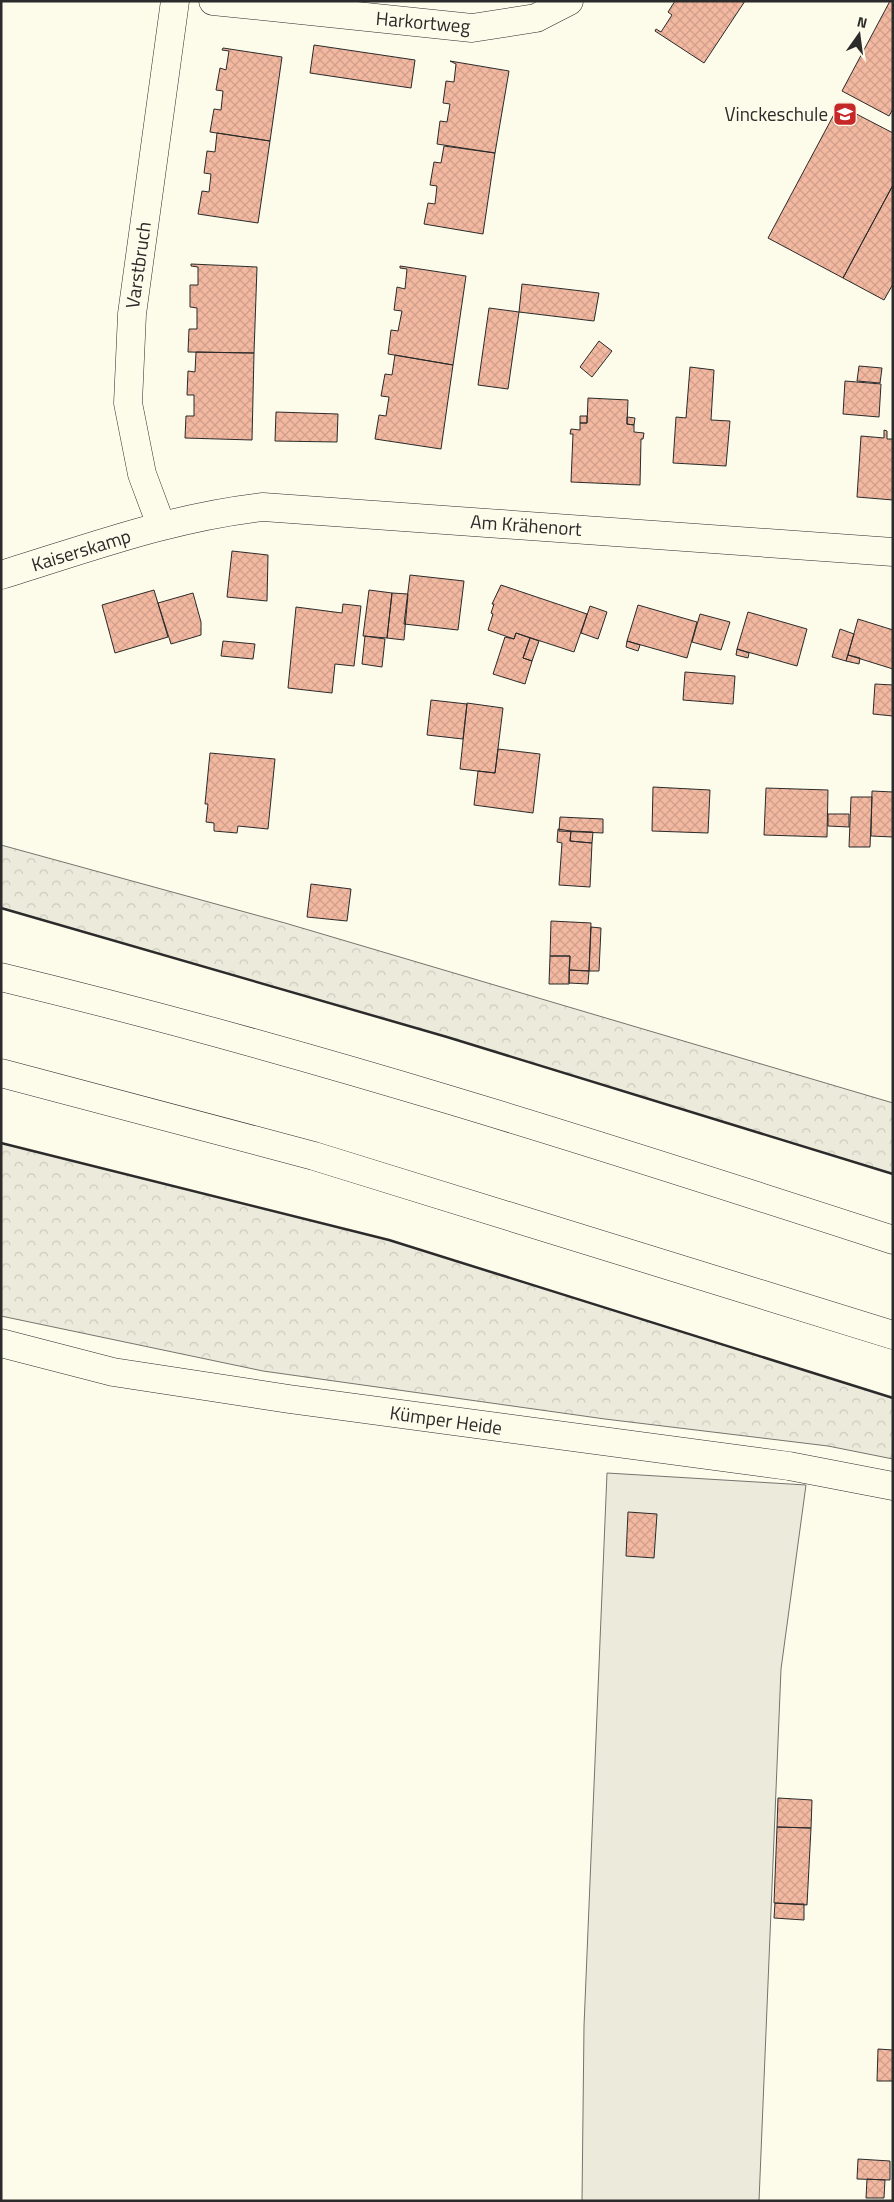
<svg xmlns="http://www.w3.org/2000/svg" width="894" height="2202" viewBox="0 0 894 2202" font-family="'Titillium Web',sans-serif">
  <style>
    .forest { fill: url(#forest-crowns); stroke: #74746e }
    .green { fill: #ecebdb; stroke: #74746e }
    .building { fill: url(#building-cross-hatch); stroke: #2b2b2b }
    .lines { fill: none; stroke-linecap: round; stroke-linejoin: round }
    .street-casing { stroke: #2b2b2b; stroke-width: 29 }
    .highway-casing { stroke: #2b2b2b; stroke-width: 29 }
    .street { stroke: #fdfbea; stroke-width: 28 }
    .highway { stroke: #fdfbea; stroke-width: 28 }
    .wall { stroke: #2b2b2b; stroke-width: 2.5 }
    .labels { text-anchor: middle; stroke-width: 4; stroke-linejoin: round; paint-order: stroke }
    .street-label { font-size: 19px; fill: #2b2b2b; stroke: #fdfbea }
    .poi-label { font-size: 19px; fill: #2b2b2b; stroke: #fdfbea; text-anchor: end }
  </style>
  <defs>
    <pattern id="forest-crowns" width="20" height="18" patternUnits="userSpaceOnUse" patternTransform="scale(1.25)"><rect width="20" height="18" fill="#ecebdb"/><path d="M2 6a3 3 0 1 1 6 0M12 15a3 3 0 1 1 6 0" fill="none" stroke="#cbcabc"/></pattern>
    <pattern id="building-cross-hatch" width="8" height="8" patternUnits="userSpaceOnUse" patternTransform="scale(1.25)"><rect width="8" height="8" fill="#f2b8a0"/><path d="M0 0l8 8M0 8l8-8" fill="none" stroke="#d09e8a"/></pattern>
  </defs>
  <rect width="100%" height="100%" fill="#fdfbea"/>
  <!-- forest -->
  <path class="forest" d="M1,845L285,923L893,1103V1174L447,1037L1,908Z
    M1,1143L389,1240L893,1398V1459L828,1446L605,1419L263,1371L1,1316Z"/>
  <!-- green -->
  <path class="green" d="M607,1473L806,1485L781,1669L759,2201H582L584,2026Z"/>
  <!-- building -->
  <path class="building" d="M675,1H745L704,63L655,31L656,29L661,32L672,15L668,12Z
    M890,1H893V109L889,116L842,91Z
    M314,45L415,60L411,88L310,73Z
    M223,48L282,57L270,141L210,132L214,109L221,110L223,91L216,90L220,68L226,70L229,51L222,50Z
    M450,61L509,71L495,153L437,144L440,121L447,122L450,104L443,103L446,81L454,82L456,64Z
    M839,105L893,133V185L843,278L768,238Z
    M217,133L270,141L258,223L198,214L202,191L209,192L211,174L204,173L207,151L215,152Z
    M444,146L495,153L483,234L424,224L428,203L435,204L437,186L430,185L434,162L441,163Z
    M893,185V284L884,300L843,278Z
    M191,264L257,267L254,353L188,352L189,329H197V308L190,307V285H198V267L191,266Z
    M400,266L466,276L453,365L388,354L391,330L398,331L402,311L394,310L397,287L405,289L407,269L400,268Z
    M522,284L599,293L594,321L519,312Z
    M489,308L519,312L508,389L478,385Z
    M599,341L612,351L592,377L580,367Z
    M196,352L254,353L252,440L185,438L186,416H194V395H187L188,371L195,372Z
    M395,355L453,365L441,449L375,439L379,415L386,416L389,397L381,396L385,374L392,375Z
    M859,366L882,368L880,383L857,381Z
    M690,367L714,370L711,420L730,421L726,466L673,463L676,417L686,418Z
    M845,381L881,384L879,417L843,414Z
    M588,398L628,400L627,424L634,425V432L644,433L643,439H641L640,485L571,482L573,434H570L571,429L580,430V423H587Z
    M276,412L338,414L337,442L275,441Z
    M580,416H587V423H580Z
    M627,417L635,418L634,425L627,424Z
    M884,430L887,431V439H893V500L857,497L861,436L884,438Z
    M232,551L268,555L267,601L227,597Z
    M410,575L464,581L458,630L404,624Z
    M501,585L587,614L574,652L516,633L514,639L488,630L493,614L491,613L494,604H492Z
    M154,590L168,637L115,653L102,605Z
    M369,590L392,593L387,638L363,636Z
    M193,593L201,622V635L171,644L158,603Z
    M392,593L408,594L404,640L387,638Z
    M343,604L361,606L354,666L335,664L332,693L288,688L296,607L342,613Z
    M638,605L697,622L687,658L627,641Z
    M590,606L607,612L598,639L581,633Z
    M748,612L807,629L797,666L737,649Z
    M700,614L730,622L721,650L692,642Z
    M858,619L893,630V669L848,655Z
    M840,629L854,634L846,661L832,657Z
    M516,633L530,638L523,658L532,661L525,684L493,674L505,637L514,639Z
    M365,636L385,639L382,667L362,664Z
    M530,638L539,641L532,661L523,658Z
    M223,641L255,644L253,659L221,656Z
    M627,641L640,645L638,651L626,647Z
    M737,649L749,653L748,658L736,655Z
    M848,655L860,658L859,664L846,661Z
    M685,672L735,676L733,704L683,700Z
    M875,684L893,685V716L873,714Z
    M431,700L467,704L463,739L427,735Z
    M467,703L503,708L495,773L460,769Z
    M498,749L540,754L533,813L474,805L478,771L495,773Z
    M210,753L275,759L268,829L238,826L237,833L214,831V823L206,822L208,804H205Z
    M653,787L710,790L708,833L652,831Z
    M766,788L828,790L827,837L764,835Z
    M872,791L893,792V837L871,836Z
    M851,797H872L870,847H849Z
    M828,814H849V827L828,826Z
    M560,817L603,819V833L559,831Z
    M558,829L571,831L570,841L592,843L590,887L559,885L562,843L557,842Z
    M571,831L593,832L592,843L570,841Z
    M311,884L351,889L347,921L307,917Z
    M551,921L591,923L589,971L569,970L570,956H550Z
    M591,927L601,928L599,971H589Z
    M550,956H570L569,984H549Z
    M569,970L589,971L588,984L569,983Z
    M628,1512L657,1514L654,1558L626,1556Z
    M778,1798L812,1800L811,1828L777,1827Z
    M777,1827L811,1828L807,1905L774,1903Z
    M775,1903L804,1904V1920L774,1918Z
    M878,2049L893,2050V2081H877Z
    M858,2159L890,2161V2180L857,2179Z
    M867,2179L885,2180L884,2198H866Z"/>
  <g class="lines">
    <!-- street casing -->
    <g class="street-casing">
      <path id="street" d="M213,1L472,28L536,18L569,1
        M161,525L142,474L128,403L132,314L175,1
        M1,575C89,548 172,517 263,507L893,552
        M1,1343L113,1372L289,1399L789,1466L893,1486"/>
    </g>
    <!-- highway casing -->
    <g class="highway-casing">
      <path id="highway" d="M1,977C303,1050 598,1144 893,1240
        M1,1073L314,1156L893,1335"/>
    </g>
    <!-- street -->
    <use href="#street" class="street"/>
    <!-- highway -->
    <use href="#highway" class="highway"/>
    <!-- wall -->
    <path class="wall" d="M1,908L447,1037L893,1174
      M1,1143L389,1240L893,1398"/>
  </g>
  <!-- icons -->
  <defs>
    <g id="school-square" transform="scale(1.25)"><rect x="-9" y="-9" width="18" height="18" rx="4" fill="#c62828" stroke="#fdfbea"/><path d="M0-5L7-2L0 1L-7-2ZM-4 1L0 2.5L4 1V4Q0 6-4 4Z" fill="#fff"/></g>
  </defs>
  <g fill-rule="evenodd">
    <use href="#school-square" x="845" y="114"/>
  </g>
  <g class="labels">
    <!-- street labels -->
    <g class="street-label">
      <text transform="translate(423 22) rotate(5)" y="7">Harkortweg</text>
      <text transform="translate(138 265) rotate(-82)" y="7">Varstbruch</text>
      <text transform="translate(526 525) rotate(4)" y="7">Am Krähenort</text>
      <text transform="translate(81 550) rotate(-17)" y="7">Kaiserskamp</text>
      <text transform="translate(446 1420) rotate(8)" y="7">Kümper Heide</text>
    </g>
    <!-- poi labels -->
    <g class="poi-label">
      <text x="828" y="121">Vinckeschule</text>
    </g>
  </g>
  <!-- border -->
  <rect width="894" height="2202" fill="none" stroke="#2b2b2b" stroke-width="5"/>
  <!-- north arrow -->
  <g transform="translate(859 35) rotate(14)" stroke="#fdfbea" stroke-width="4" paint-order="stroke">
  <path d="M0-4L9 19L0 12L-9 19Z" fill="#2b2b2b"/>
  <text y="-8" font-size="14" font-weight="bold" text-anchor="middle" fill="#2b2b2b">N</text>
  </g>
</svg>
